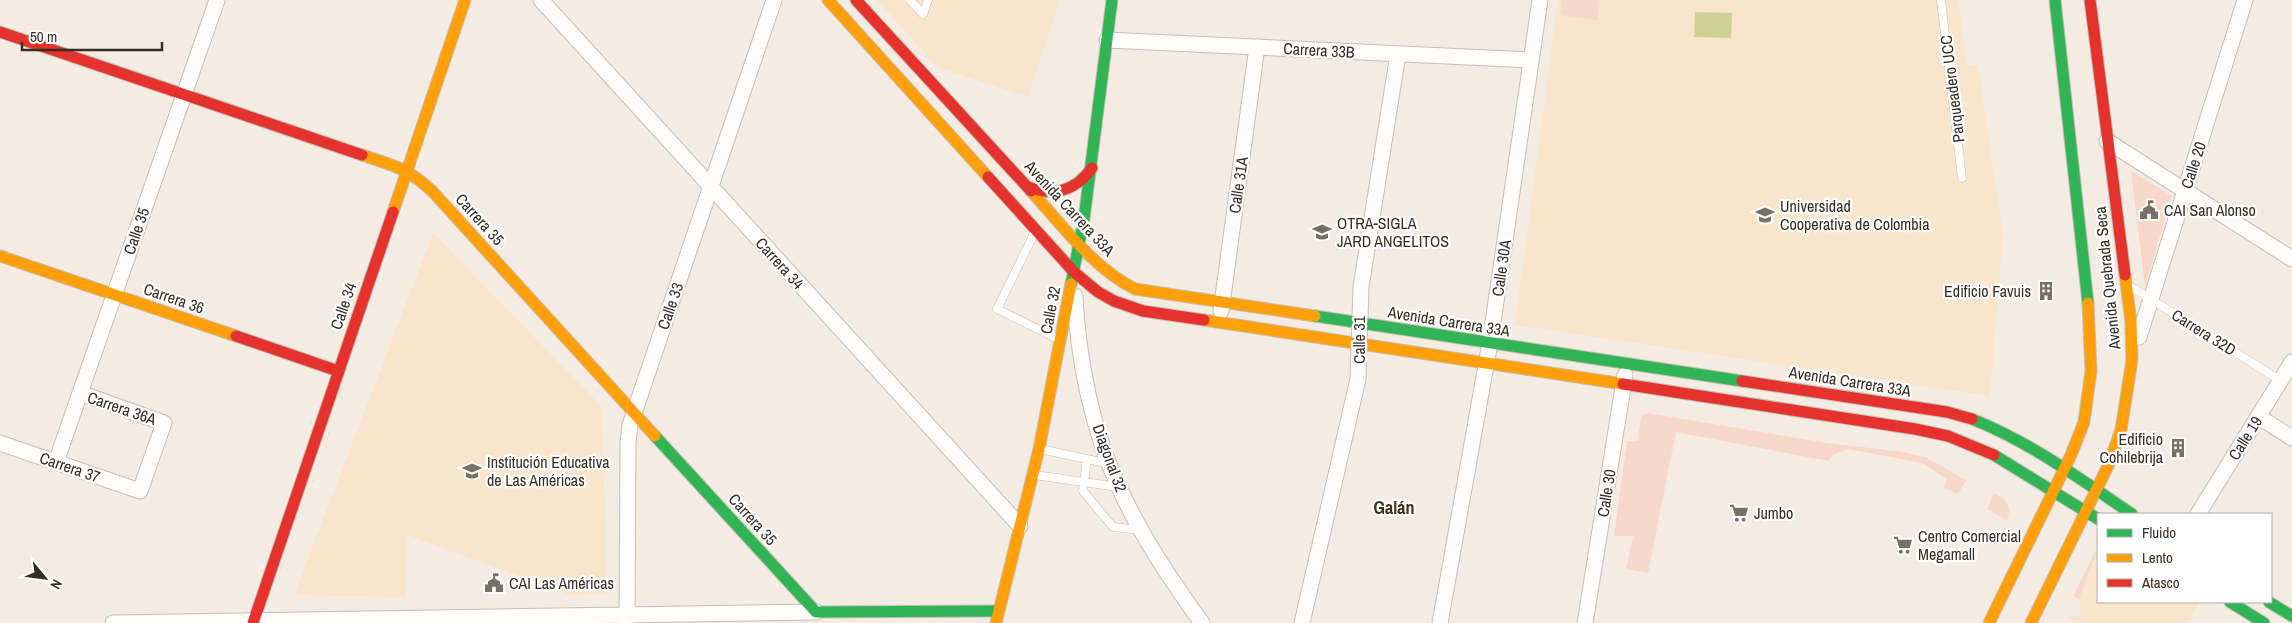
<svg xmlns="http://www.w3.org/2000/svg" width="2292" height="623" viewBox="0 0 2292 623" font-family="'Archivo Narrow',sans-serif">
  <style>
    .built { fill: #f8e5cc }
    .green { fill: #f7d7ca }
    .water { fill: #ced195 }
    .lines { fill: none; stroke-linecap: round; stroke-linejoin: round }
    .lane-casing { stroke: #c6beb4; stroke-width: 9 }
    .street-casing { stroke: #c6beb4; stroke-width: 17 }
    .fast-casing { stroke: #c6beb4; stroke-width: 13 }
    .slow-casing { stroke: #c6beb4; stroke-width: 13 }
    .jam-casing { stroke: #c6beb4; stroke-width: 13 }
    .lane { stroke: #fdfcfb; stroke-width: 8 }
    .street { stroke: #fdfcfb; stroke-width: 15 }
    .fast { stroke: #30b455; stroke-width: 11 }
    .slow { stroke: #ff9f0a; stroke-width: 11 }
    .jam { stroke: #e5322d; stroke-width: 11 }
    .labels { text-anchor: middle; stroke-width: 4.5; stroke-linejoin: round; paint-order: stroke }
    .street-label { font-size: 16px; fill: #362d22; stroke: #fff }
    .poi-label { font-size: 16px; fill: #362d22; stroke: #fff; text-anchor: start }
    .neighbourhood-label { font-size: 18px; font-weight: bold; fill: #443218; stroke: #fff }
  </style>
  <rect width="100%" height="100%" fill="#f4ece2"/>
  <!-- built -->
  <path class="built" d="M877,0H1060L1028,97L937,67Z
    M1558,0H1959L1966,66L1978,65L2003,236L1990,396L1515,325Z
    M433,233L602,407L607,594L570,595L407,535L405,597L294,595Z
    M2098,549V602H2194L2199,605L2187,623H2078L2065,615L2081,616L2079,599Z"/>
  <!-- green -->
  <path class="green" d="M1562,0H1600L1597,20L1560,15Z
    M2131,171L2172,196L2145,287Z
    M1648,413L1828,443L1904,452L1927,458L1966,480L1958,494L1944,488L1947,479L1922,463L1848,449L1833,455L1828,461L1676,432L1648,573L1626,569L1633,536H1614L1627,441H1638L1641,416Z
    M1994,493C2007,500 2012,505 2007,520L1987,509Z
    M2097,551L2079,599L2073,596L2095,552Z"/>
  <!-- water -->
  <path class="water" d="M1695,12L1732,13L1731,38L1694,37Z"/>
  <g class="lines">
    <!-- lane casing -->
    <g class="lane-casing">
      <path id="lane" d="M910,0L923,14L928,0
        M1941,0L1962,178
        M1035,232L997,309L1060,340
        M2133,288L2281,381
        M1040,449L1110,464
        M1087,459L1083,491L1113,527L1141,530
        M1035,475L1118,487"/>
    </g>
    <!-- street casing -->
    <g class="street-casing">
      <path id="street" d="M541,0L1020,526
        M1107,40L1531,60
        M2107,141L2292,259
        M1075,296C1078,359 1092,430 1119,487C1141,536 1171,580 1202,623
        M1221,311L1257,47
        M2139,337L2245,0
        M2259,417L2292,438
        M0,443L140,491L164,423L80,393
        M56,462L217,0
        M2198,514L2292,362
        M113,623L816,612
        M627,623L628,443L630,425L774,0
        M1302,623L1358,379L1361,287L1398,54
        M1440,623L1490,343L1540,0
        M1585,623L1625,375"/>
    </g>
    <!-- fast casing -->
    <g class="fast-casing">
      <path id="fast" d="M2055,0L2088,303
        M1071,284L1084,219L1112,0
        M1315,316L1742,381
        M1972,419C2030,442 2080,479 2132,514
        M655,436L816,612L998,611
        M1994,455L2098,519
        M2230,602L2264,623
        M2269,602L2292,616"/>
    </g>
    <!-- slow casing -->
    <g class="slow-casing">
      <path id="slow" d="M828,0L988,177
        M362,155C394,166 408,168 433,192L655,436
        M1031,191C1062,225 1093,268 1135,289L1315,316
        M393,212L465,0
        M0,256L236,336
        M1204,320L1623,384
        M996,623L1039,449L1071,284
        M1989,623L2071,455L2084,422L2091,371L2088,303
        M2031,623L2108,466L2121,430L2132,360L2131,322L2125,275"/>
    </g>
    <!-- jam casing -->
    <g class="jam-casing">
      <path id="jam" d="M856,0L1031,191
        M2090,0L2125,275
        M0,32L362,155
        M988,177L1074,272L1098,292L1114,301L1143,311L1204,320
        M1028,187C1055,197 1075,191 1092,168
        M236,336L338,371
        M1742,381L1947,412L1972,419
        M1623,384L1915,429L1948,436L1994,455
        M253,623L393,212"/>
    </g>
    <!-- lane -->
    <use href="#lane" class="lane"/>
    <!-- street -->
    <use href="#street" class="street"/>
    <!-- fast -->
    <use href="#fast" class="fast"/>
    <!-- slow -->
    <use href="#slow" class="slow"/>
    <!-- jam -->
    <use href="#jam" class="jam"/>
  </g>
  <!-- icons -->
  <defs>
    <g id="civic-bare" transform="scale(1.5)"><path d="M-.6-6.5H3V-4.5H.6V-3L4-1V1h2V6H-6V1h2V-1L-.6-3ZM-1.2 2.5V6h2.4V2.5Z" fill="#787065" stroke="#fff" stroke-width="2.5" paint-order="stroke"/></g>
    <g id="university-bare" transform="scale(1.5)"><path d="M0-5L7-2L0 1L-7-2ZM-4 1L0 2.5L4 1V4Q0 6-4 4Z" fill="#787065" stroke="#fff" stroke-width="2.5" paint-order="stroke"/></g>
    <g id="school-bare" transform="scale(1.5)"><path d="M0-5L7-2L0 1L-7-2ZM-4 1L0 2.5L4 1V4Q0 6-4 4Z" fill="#787065" stroke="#fff" stroke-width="2.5" paint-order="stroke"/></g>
    <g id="building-bare" transform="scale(1.5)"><path d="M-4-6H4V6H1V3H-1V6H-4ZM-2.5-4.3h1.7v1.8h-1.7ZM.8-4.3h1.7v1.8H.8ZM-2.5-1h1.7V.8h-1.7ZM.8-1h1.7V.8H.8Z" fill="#787065" stroke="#fff" stroke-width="2.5" paint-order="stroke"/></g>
    <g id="supermarket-bare" transform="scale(1.5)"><path d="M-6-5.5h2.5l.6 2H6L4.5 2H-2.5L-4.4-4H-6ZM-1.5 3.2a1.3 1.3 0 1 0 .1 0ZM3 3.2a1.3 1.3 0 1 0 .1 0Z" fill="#787065" stroke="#fff" stroke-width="2.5" paint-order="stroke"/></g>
  </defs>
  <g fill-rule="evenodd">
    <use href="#civic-bare" x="2149" y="210"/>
    <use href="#university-bare" x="1765" y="215"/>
    <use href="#school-bare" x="1322" y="232"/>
    <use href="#building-bare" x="2046" y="291"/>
    <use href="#building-bare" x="2178" y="448"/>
    <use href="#school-bare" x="472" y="471"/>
    <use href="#supermarket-bare" x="1739" y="513"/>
    <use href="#supermarket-bare" x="1903" y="545"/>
    <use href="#civic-bare" x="494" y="583"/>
  </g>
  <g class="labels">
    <!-- street labels -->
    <g class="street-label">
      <text transform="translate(1319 50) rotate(3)" y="6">Carrera 33B</text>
      <text transform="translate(1952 89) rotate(-97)" y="6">Parqueadero UCC</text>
      <text transform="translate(2193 165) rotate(-72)" y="6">Calle 20</text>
      <text transform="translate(1238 185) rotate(-82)" y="6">Calle 31A</text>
      <text transform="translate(1070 208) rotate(47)" y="6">Avenida Carrera 33A</text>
      <text transform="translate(480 219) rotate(48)" y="6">Carrera 35</text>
      <text transform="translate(136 231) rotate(-71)" y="6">Calle 35</text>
      <text transform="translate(780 263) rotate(48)" y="6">Carrera 34</text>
      <text transform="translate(1501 268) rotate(-82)" y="6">Calle 30A</text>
      <text transform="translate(2107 278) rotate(-96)" y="6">Avenida Quebrada Seca</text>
      <text transform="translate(174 298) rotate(19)" y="6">Carrera 36</text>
      <text transform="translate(343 306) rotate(-71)" y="6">Calle 34</text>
      <text transform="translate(670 306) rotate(-71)" y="6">Calle 33</text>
      <text transform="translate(1050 310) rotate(-79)" y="6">Calle 32</text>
      <text transform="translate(1449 321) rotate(9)" y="6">Avenida Carrera 33A</text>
      <text transform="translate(2204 332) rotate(32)" y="6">Carrera 32D</text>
      <text transform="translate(1359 340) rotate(-90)" y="6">Calle 31</text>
      <text transform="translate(1850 381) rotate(9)" y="6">Avenida Carrera 33A</text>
      <text transform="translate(122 408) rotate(19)" y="6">Carrera 36A</text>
      <text transform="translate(2245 438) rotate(-58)" y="6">Calle 19</text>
      <text transform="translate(1110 458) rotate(70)" y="6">Diagonal 32</text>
      <text transform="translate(70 467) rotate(19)" y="6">Carrera 37</text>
      <text transform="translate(1606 493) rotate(-81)" y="6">Calle 30</text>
      <text transform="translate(753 519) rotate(48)" y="6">Carrera 35</text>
    </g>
    <!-- poi labels -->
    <g class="poi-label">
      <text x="1780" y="212">Universidad<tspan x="1780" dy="18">Cooperativa de Colombia</tspan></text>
      <text x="2164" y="216">CAI San Alonso</text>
      <text x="1337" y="229">OTRA-SIGLA<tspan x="1337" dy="18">JARD ANGELITOS</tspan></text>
      <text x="2031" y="297" text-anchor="end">Edificio Favuis</text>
      <text x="2163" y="445" text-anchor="end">Edificio<tspan x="2163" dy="18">Cohilebrija</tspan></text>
      <text x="487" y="468">Institución Educativa<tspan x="487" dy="18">de Las Américas</tspan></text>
      <text x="1754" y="519">Jumbo</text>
      <text x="1918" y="542">Centro Comercial<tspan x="1918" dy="18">Megamall</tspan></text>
      <text x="509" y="589">CAI Las Américas</text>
    </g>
    <!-- neighbourhood labels -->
    <g class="neighbourhood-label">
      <text x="1394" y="514">Galán</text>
    </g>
  </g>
  <!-- legend -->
  <rect x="2097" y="513" width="175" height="90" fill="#ffffff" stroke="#afaba7"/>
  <rect x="2107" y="529" width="25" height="8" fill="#30b455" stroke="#afaba7"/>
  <text x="2142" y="538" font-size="15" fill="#362d22">Fluido</text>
  <rect x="2107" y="554" width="25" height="8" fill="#ff9f0a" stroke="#afaba7"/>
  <text x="2142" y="563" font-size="15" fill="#362d22">Lento</text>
  <rect x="2107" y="579" width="25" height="8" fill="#e5322d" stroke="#afaba7"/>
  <text x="2142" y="588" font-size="15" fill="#362d22">Atasco</text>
  <!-- north arrow -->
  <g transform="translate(45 578) rotate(119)" stroke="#ffffff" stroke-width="4" paint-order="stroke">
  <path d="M0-4L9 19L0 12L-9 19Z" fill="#362d22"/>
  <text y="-8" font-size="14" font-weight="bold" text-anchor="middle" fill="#362d22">N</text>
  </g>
  <!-- scale -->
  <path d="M22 42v8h140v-8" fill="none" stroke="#362d22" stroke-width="2.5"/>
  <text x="30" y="42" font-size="15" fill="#362d22" stroke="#ffffff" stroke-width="4" paint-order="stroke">50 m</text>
</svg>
